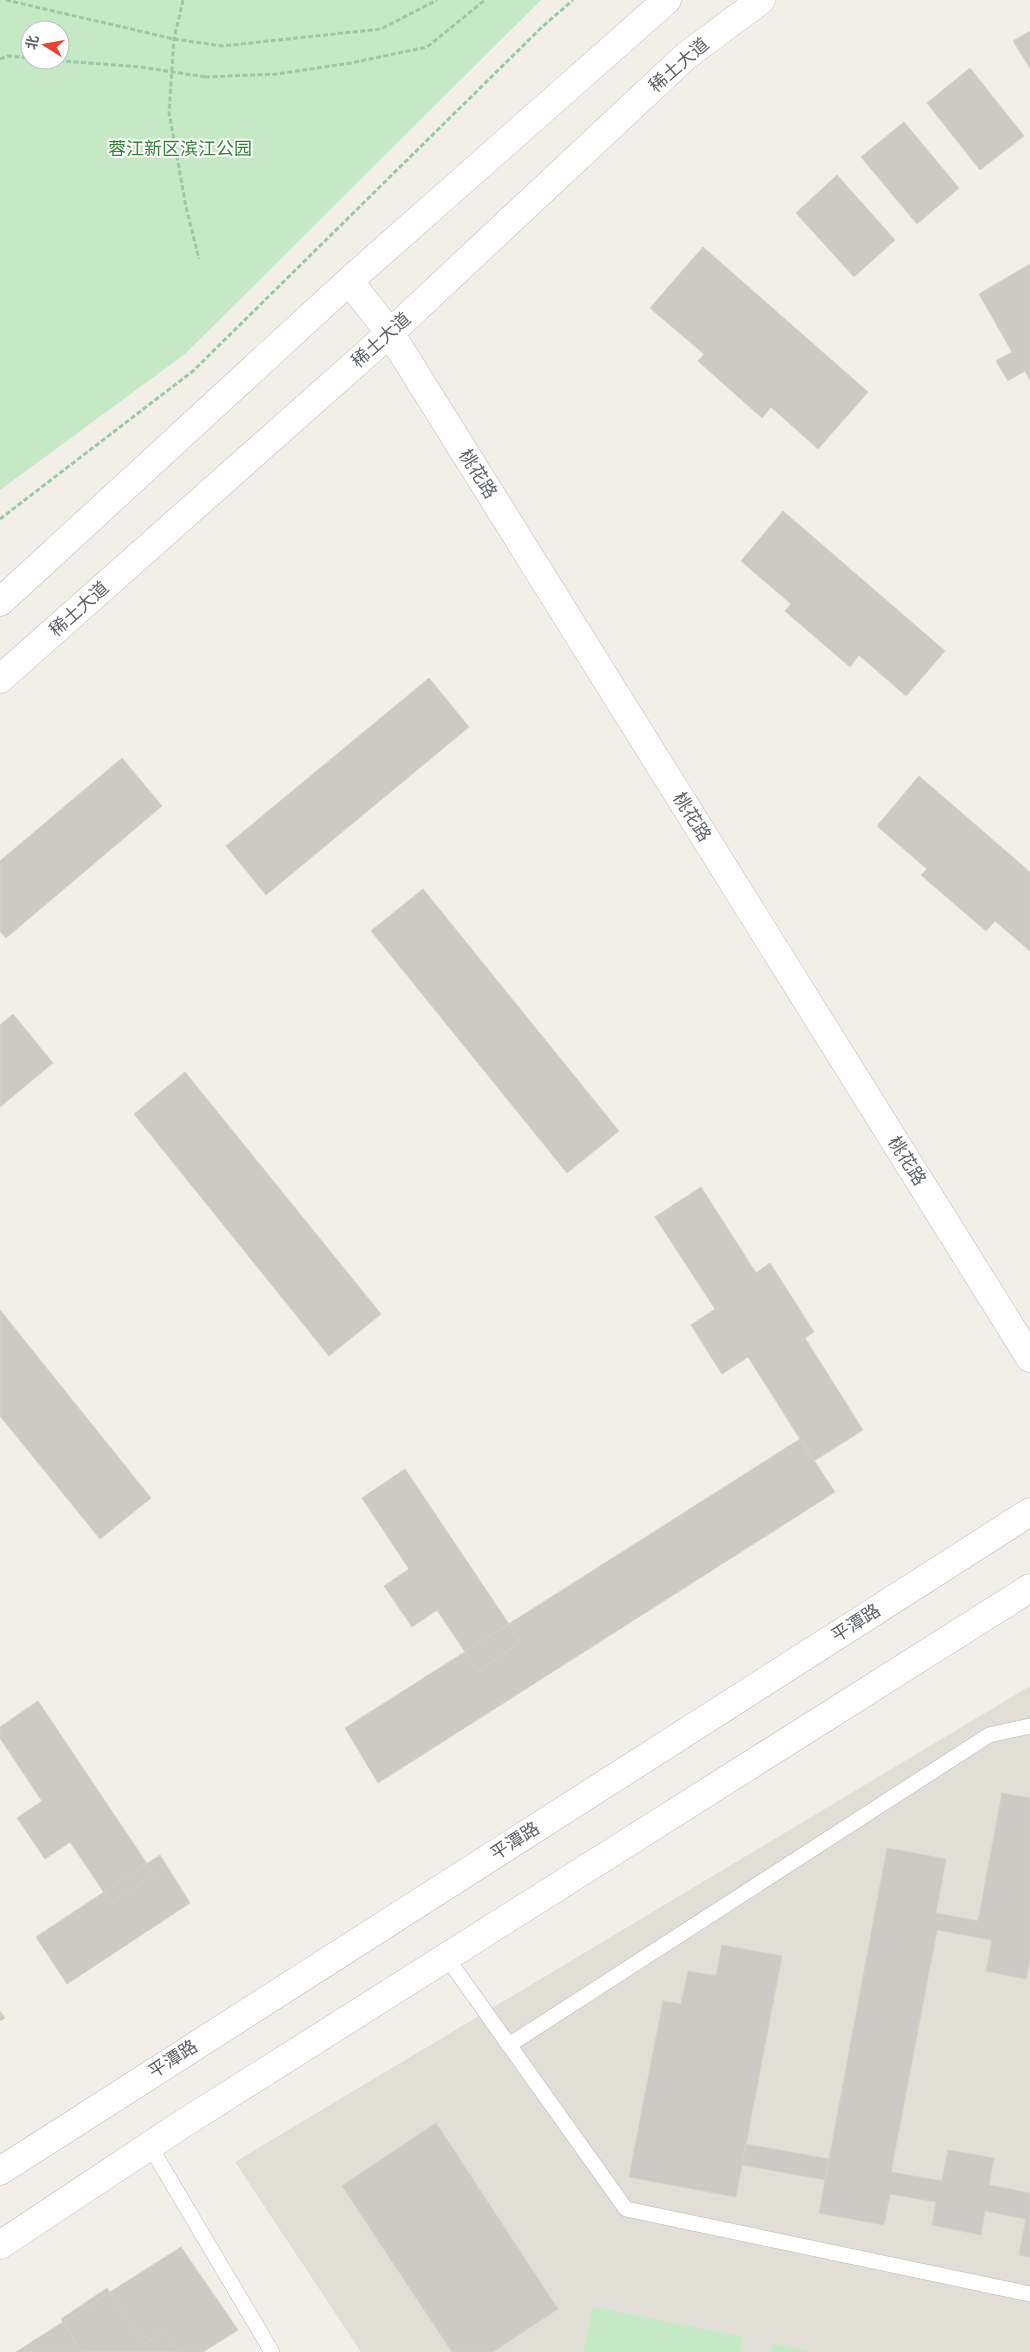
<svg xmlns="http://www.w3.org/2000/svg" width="1030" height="2352" viewBox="0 0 1030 2352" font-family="Commissioner,'Noto Sans SC',sans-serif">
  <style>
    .education { fill: #e1ded6 }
    .green { fill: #c5e8c5; fill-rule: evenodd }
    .building { fill: #cccac5; stroke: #d6d1c6 }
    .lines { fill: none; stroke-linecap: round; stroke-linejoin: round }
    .lane-casing { stroke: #b5b8bc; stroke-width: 16 }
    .secondary-casing { stroke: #b6babf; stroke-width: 29 }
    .path { stroke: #9cc7a9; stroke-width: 3; stroke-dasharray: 5 2.5; stroke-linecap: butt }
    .lane { stroke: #fff; stroke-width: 15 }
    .secondary { stroke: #fff; stroke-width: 28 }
    .path-bridge { stroke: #9cc7a9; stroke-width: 3; stroke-dasharray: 5 2.5; stroke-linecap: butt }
    .labels { text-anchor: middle; stroke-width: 4; stroke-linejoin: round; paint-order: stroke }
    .street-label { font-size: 18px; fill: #5f6368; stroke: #fff }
    .park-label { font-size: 18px; fill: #348238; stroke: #fff }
  </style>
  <rect width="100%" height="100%" fill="#f1efe8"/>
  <!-- education -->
  <path class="education" d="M1030,1686V2352H361L235,2162Z"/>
  <!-- green -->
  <path class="green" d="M0,0H541L185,354L0,490ZM30,30H60V60H30Z
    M593,2307L743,2337L740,2352H584Z
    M773,2344L813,2352H771Z"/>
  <!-- building -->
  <path class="building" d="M1030,31V68L1013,41Z
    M970,68L1024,136L980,170L927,103Z
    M904,122L959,188L917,224L861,157Z
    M837,175L895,240L854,277L796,213Z
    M703,247L868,392L818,449L771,407L762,418L698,361L704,354L650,308Z
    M1030,264V380L1025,371L1008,381L996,361L1012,352L979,294Z
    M783,511L945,651L906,696L859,655L850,667L785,611L791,604L741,561Z
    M429,678L469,727L266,895L226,846Z
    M122,758L162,806L6,938L0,931V861Z
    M919,776L1030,872V951L995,921L986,931L921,875L927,869L877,826Z
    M423,889L619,1131L567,1173L371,931Z
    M13,1014L53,1063L0,1107V1025Z
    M185,1072L381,1314L329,1356L134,1114Z
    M701,1187L756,1273L770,1263L814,1332L805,1338L863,1430L814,1461L748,1357L722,1374L691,1325L715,1309L655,1217Z
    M0,1310L151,1498L100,1539L0,1416Z
    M800,1439L835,1492L378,1783L345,1728Z
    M405,1469L521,1642L478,1671L437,1610L412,1627L384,1586L409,1569L362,1498Z
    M38,1701L154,1874L111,1903L70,1842L45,1859L17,1818L42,1801L0,1738V1727Z
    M1002,1793L1030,1798V1960L1026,1979L986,1971L992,1940L937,1930L891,2172L942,2181L948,2150L994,2158L989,2185L1030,2193V2257L1019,2255L1026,2219L985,2211L981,2235L932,2225L936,2202L890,2194L884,2225L819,2213L887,1848L946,1859L936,1913L978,1921Z
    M160,1855L190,1903L67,1984L36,1937Z
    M722,1945L782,1956L736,2197L629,2177L663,2001L681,2004L688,1971L716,1976Z
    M0,2011L5,2018L0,2021Z
    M436,2123L558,2309L493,2352H452L342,2186Z
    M746,2144L829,2159L825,2180L742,2165Z
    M181,2247L238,2330L203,2352H16Z
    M107,2288L144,2344L164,2331L178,2352H82L61,2319Z"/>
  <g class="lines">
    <!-- lane casing -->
    <g class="lane-casing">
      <path id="lane" d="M447,1958L626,2209L1030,2294
        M509,2045L989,1735L1030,1726
        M150,2146L272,2352"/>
    </g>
    <!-- secondary casing -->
    <g class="secondary-casing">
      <path id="secondary" d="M349,281L390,333L1030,1358
        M0,602L349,281L667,0
        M0,679L390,333L686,56L761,0
        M0,2171L1030,1512
        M0,2245L181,2125L1030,1588"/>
    </g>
    <!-- path -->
    <path class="path" d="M6,0L174,39L222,46L381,29L437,0
      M183,0L174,39L169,112L186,207L199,259
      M0,59L8,56L30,58
      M51,60L141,67
      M205,77L277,74L351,63L427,47L485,0
      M0,519L193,371L543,26L573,0"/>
    <!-- lane -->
    <use href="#lane" class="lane"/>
    <!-- secondary -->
    <use href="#secondary" class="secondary"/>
    <!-- path-bridge -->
    <path class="path-bridge" d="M141,67L205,77"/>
  </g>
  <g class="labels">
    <!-- street labels -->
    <g class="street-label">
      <text transform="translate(679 65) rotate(-41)" y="6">稀土大道</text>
      <text transform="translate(381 340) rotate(-42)" y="6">稀土大道</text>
      <text transform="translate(478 474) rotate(58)" y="6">桃花路</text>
      <text transform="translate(79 609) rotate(-42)" y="6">稀土大道</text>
      <text transform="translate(692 817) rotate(58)" y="6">桃花路</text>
      <text transform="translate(907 1161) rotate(58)" y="6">桃花路</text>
      <text transform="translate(856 1623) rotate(-33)" y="6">平潭路</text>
      <text transform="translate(515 1841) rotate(-33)" y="6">平潭路</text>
      <text transform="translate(173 2059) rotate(-33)" y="6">平潭路</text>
    </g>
    <!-- park labels -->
    <g class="park-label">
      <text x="180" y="155">蓉江新区滨江公园</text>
    </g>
  </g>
  <!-- north arrow -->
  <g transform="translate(45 45) rotate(281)"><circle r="24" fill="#ffffff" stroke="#bfc1c3"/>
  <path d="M0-4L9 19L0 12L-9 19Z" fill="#ea4335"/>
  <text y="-8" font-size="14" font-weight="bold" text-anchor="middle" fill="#5f6368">北</text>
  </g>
</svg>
